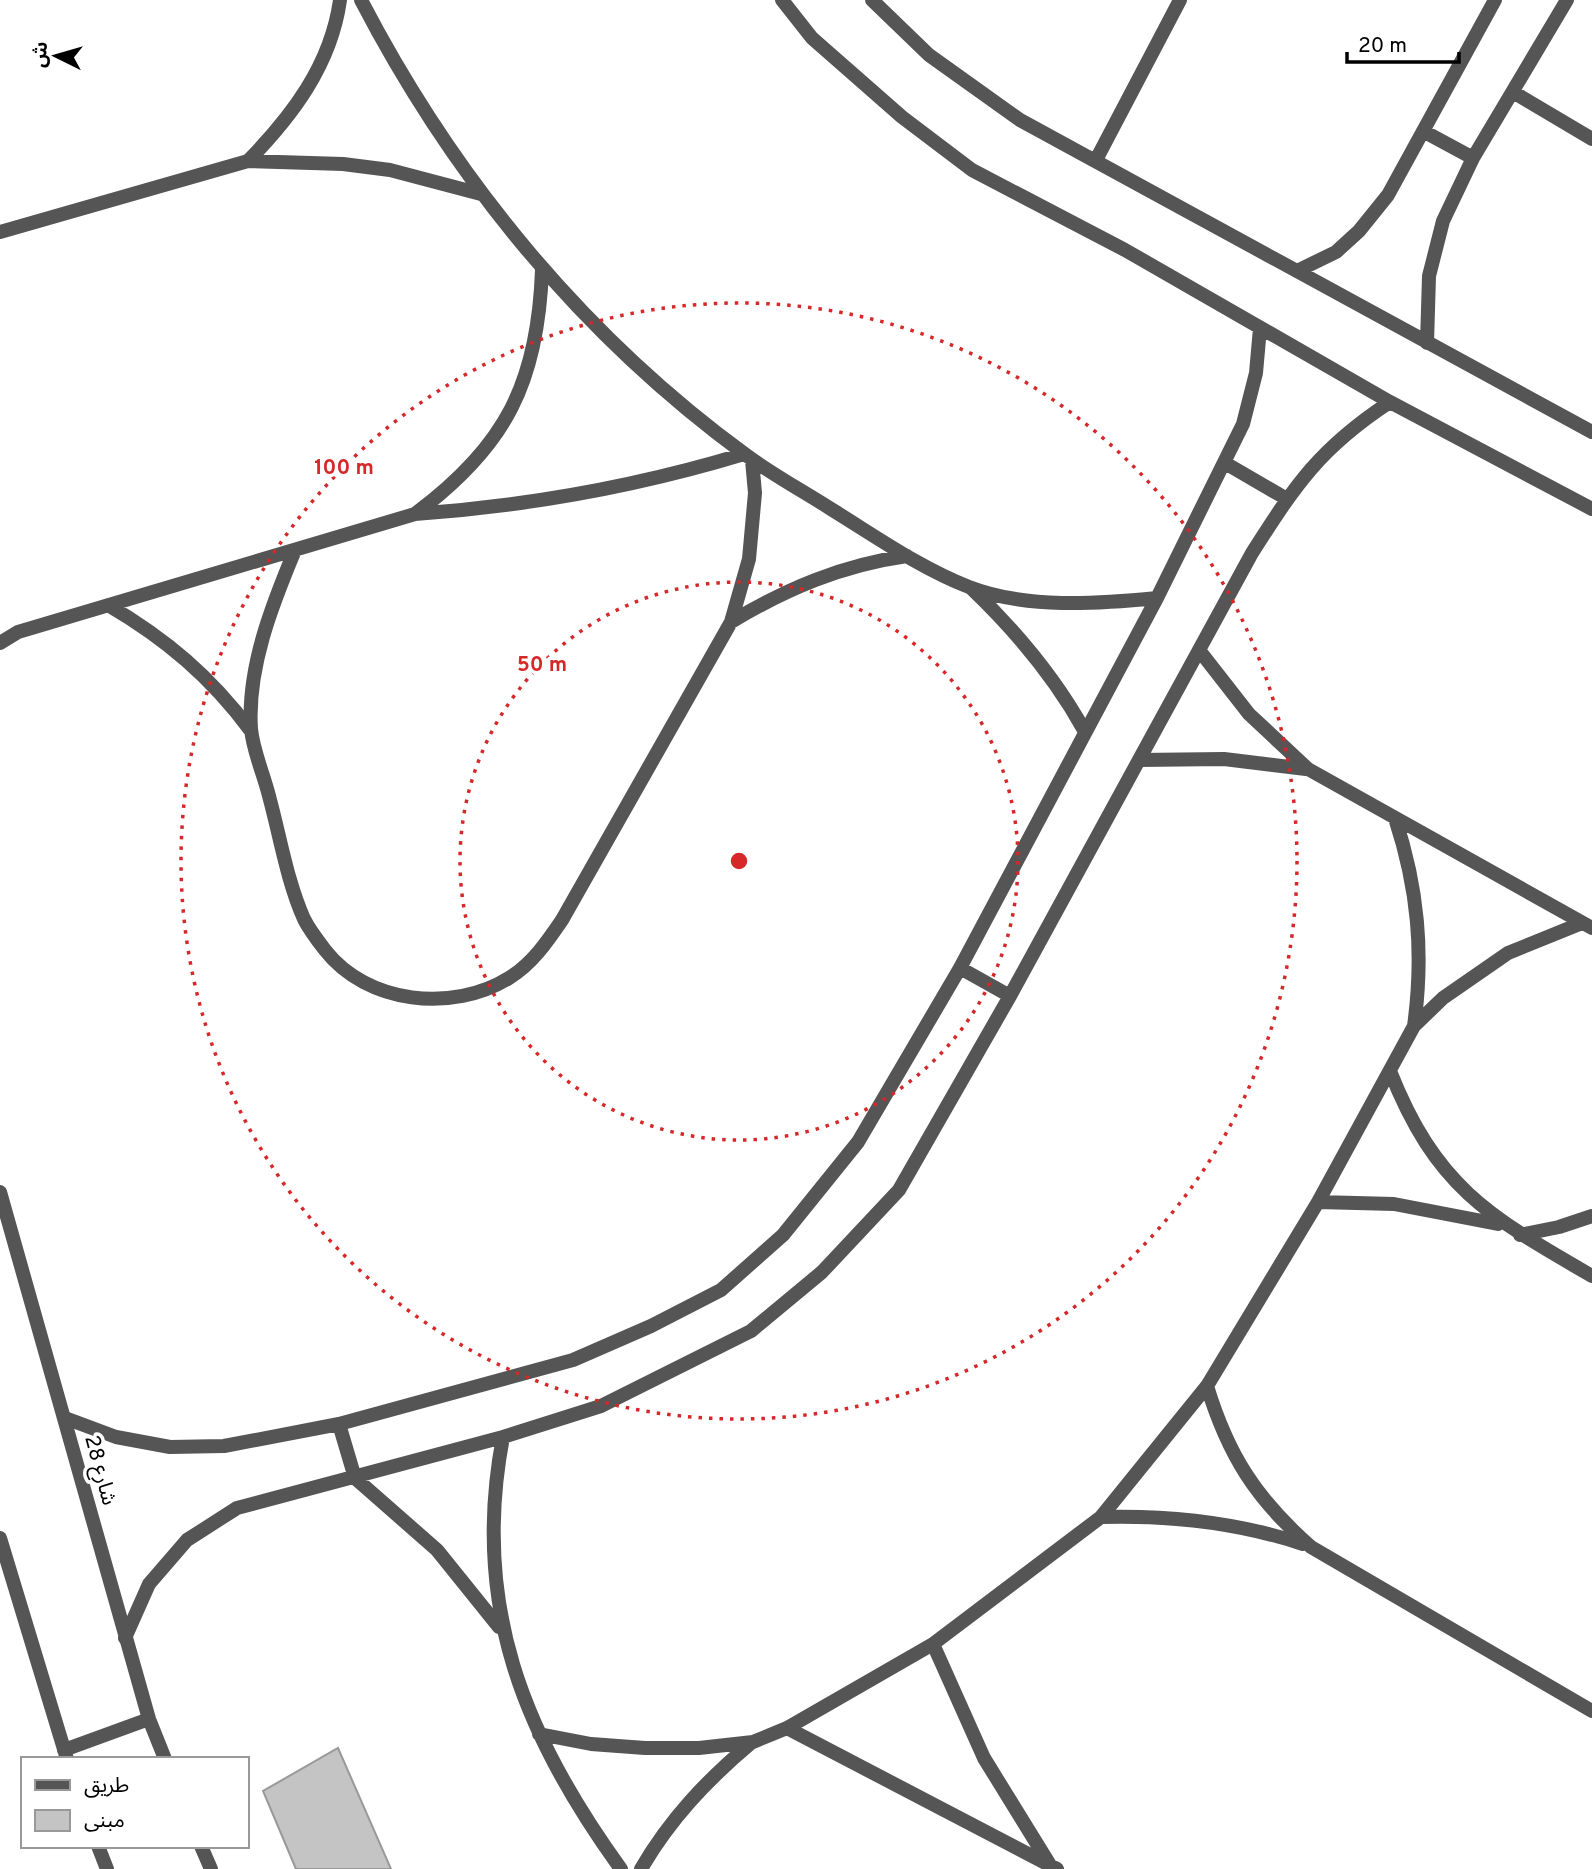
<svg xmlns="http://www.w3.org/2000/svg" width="1592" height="1869" viewBox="0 0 1592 1869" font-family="Overpass,'Noto Sans Arabic',sans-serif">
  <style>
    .building { fill: #c4c4c4; stroke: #999; stroke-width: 2 }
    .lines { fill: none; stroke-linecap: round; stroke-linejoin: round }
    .minor { stroke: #555; stroke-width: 14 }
    .tertiary { stroke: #555; stroke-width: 14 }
    .ring { fill: none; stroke: #d62828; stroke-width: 3.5; stroke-dasharray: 3.5 7 }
    .labels { text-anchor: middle; stroke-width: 7; stroke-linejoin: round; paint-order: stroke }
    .street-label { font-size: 21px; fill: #000; stroke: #fff }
    .centre { fill: #d62828; stroke: #fff; stroke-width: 3.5 }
    .ring-label { font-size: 21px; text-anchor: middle; font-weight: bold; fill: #d62828; stroke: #fff; stroke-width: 7; stroke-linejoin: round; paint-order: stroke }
  </style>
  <rect width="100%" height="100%" fill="#fff"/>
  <!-- building -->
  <path class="building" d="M338,1748L391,1869H296L263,1791Z"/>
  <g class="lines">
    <!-- minor -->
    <path class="minor" d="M361,0C454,179 583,336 746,455C773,475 803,491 831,509C875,536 920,568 969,587C1026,609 1097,604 1157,598
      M782,0L812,38L902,117L972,170L1125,250L1390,402L1592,509
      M872,0L929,55L1020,120L1592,432
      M1513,92L1592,139
      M1423,131L1473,158
      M1096,160L1180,0
      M248,161C292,116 331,65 340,0
      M0,232L248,161L343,164L390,170L481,194
      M1297,271L1336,252L1359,231L1388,195L1495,0
      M1427,343L1429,276L1443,221L1473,158L1567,0
      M1225,463L1287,499
      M416,513C506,446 538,382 542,270
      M295,550C272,605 247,668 251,729C253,751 264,775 269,796C280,836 287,881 304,919C309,929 318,941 325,950C367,1004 453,1013 509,978C532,964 547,942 562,920L731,622L749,559L755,493L752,460
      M971,588C1016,631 1054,676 1084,730
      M108,605C166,639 211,677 251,731
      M731,622C786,589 842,565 907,556
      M0,643L18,632L415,514C528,506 635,487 744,454
      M1199,650L1249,714L1308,769L1592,928
      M1139,760L1224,759L1306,769
      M1395,818C1418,888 1424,953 1414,1026
      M960,968L1010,996
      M1390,1071C1436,1187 1488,1216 1592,1276
      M1318,1202L1394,1204L1498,1224
      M1520,1235L1559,1227L1592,1216
      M1207,1386C1228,1455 1256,1499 1311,1547L1592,1711
      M65,1418L116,1437L170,1447L224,1446L339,1424L573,1360L651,1326L721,1290L783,1235L858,1142L960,968L1157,598L1243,424L1256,373L1260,328
      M339,1424L355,1478L437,1550L499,1627
      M503,1437C471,1604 523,1734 621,1869
      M1101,1517C1171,1515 1236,1522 1303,1544
      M125,1638L149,1584L187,1540L237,1508L503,1437L601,1406L751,1331L822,1272L899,1190L1010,996L1252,553C1296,484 1320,448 1390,402
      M933,1644L984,1758L1050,1865
      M787,1728L1057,1869
      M539,1734L591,1744L645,1748H699L753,1742L787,1728L933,1644L1101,1517L1207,1386L1318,1202L1414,1026L1443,998L1508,953L1582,923
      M641,1869C670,1819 707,1780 751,1743"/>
    <!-- tertiary -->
    <path class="tertiary" d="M0,1192L149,1719L165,1759
      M0,1538L67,1759
      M64,1750L149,1719
      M98,1846L107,1869
      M201,1846L211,1869"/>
  </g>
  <!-- distance rings -->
  <g class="ring">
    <circle cx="739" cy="861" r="279"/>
    <circle cx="739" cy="861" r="558"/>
  </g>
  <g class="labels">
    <!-- street labels -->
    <g class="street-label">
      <text transform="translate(101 1470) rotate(75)" y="7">شارع 28</text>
    </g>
  </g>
  <circle cx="739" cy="861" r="10" class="centre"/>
  <g class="ring-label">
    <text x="344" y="474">100 m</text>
    <text x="542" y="671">50 m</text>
  </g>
  <!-- legend -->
  <rect x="21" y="1757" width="228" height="91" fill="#ffffff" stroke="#999999" stroke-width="2"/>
  <rect x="35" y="1780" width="35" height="10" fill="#555555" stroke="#999999" stroke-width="2"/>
  <text x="84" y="1792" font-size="21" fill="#000000">طريق</text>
  <rect x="35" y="1810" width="35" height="21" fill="#c4c4c4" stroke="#999999" stroke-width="2"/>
  <text x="84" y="1827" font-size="21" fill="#000000">مبنى</text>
  <!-- north arrow -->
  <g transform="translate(56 56) rotate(275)" stroke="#ffffff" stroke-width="5" paint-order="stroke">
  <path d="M0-5L12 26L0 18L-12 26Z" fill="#000000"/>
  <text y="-10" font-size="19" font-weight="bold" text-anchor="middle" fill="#000000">ش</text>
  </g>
  <!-- scale -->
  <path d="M1347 52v10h112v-10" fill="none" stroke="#000000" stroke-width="3.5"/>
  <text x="1358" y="52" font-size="21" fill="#000000" stroke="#ffffff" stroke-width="5" paint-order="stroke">20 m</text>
</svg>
